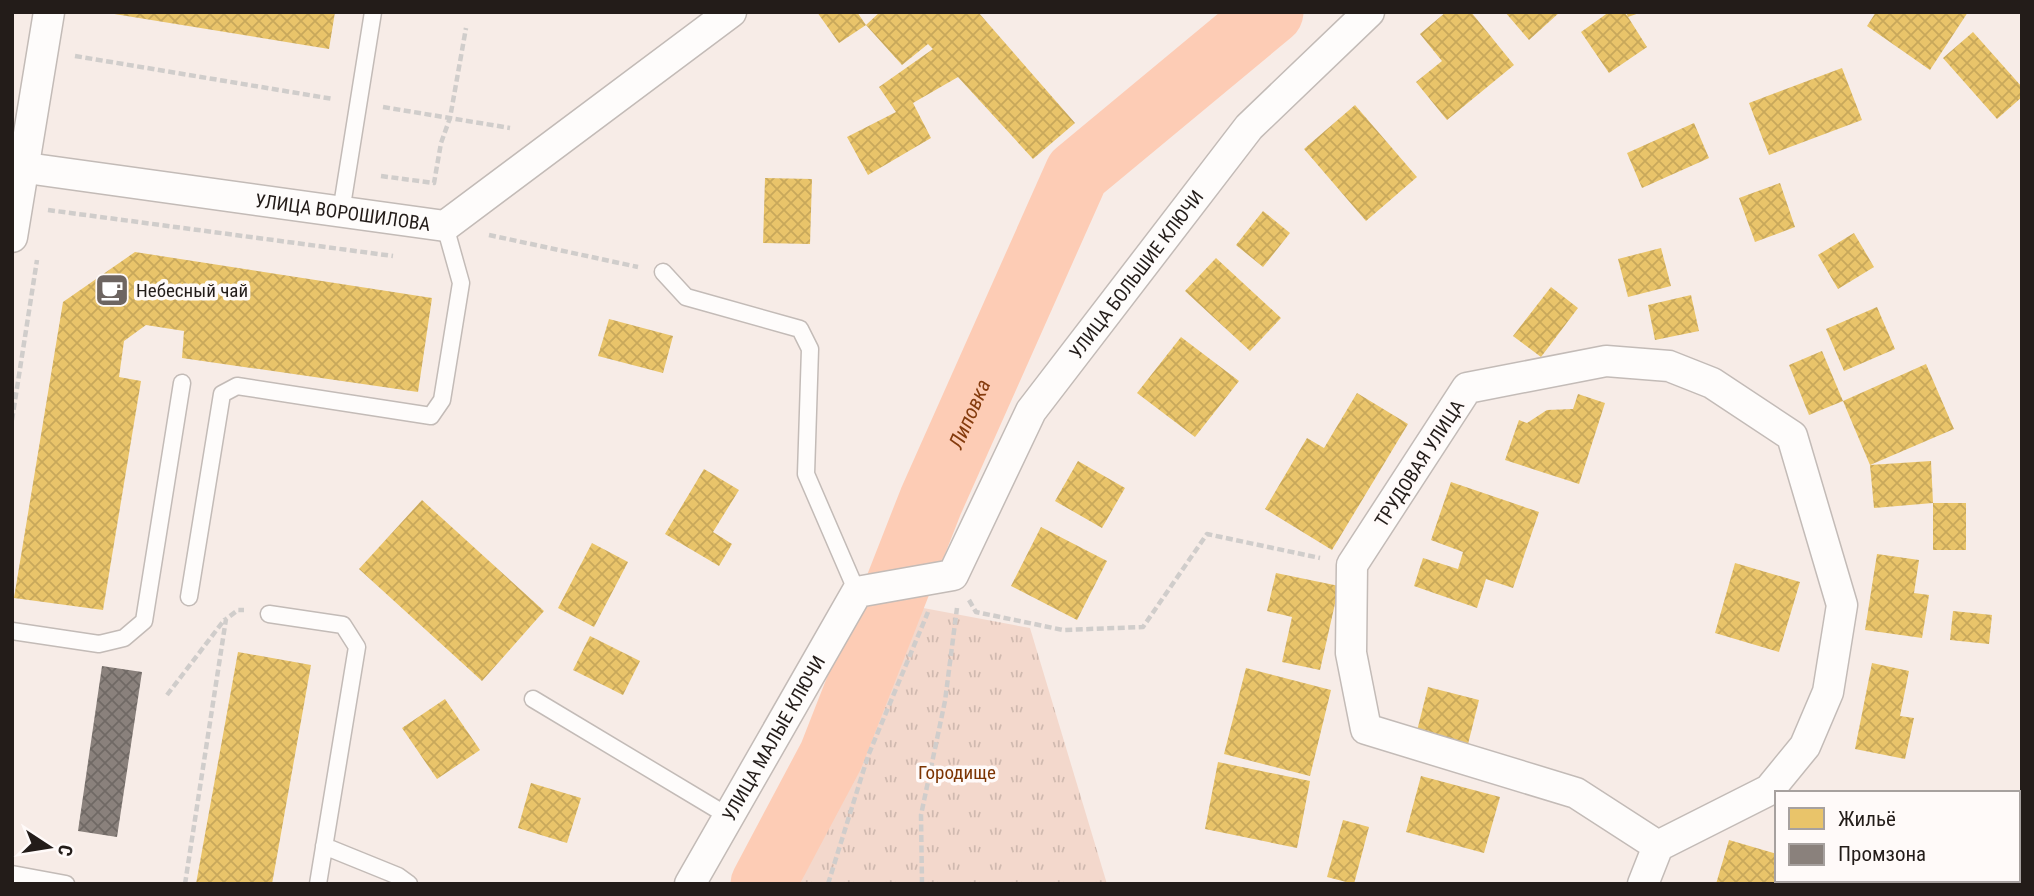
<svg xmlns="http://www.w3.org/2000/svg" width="2034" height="896" viewBox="0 0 2034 896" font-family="'Roboto Condensed',sans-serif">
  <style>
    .park { fill: url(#park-tufts) }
    .homes { fill: url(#homes-cross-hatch) }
    .industry { fill: url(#industry-cross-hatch) }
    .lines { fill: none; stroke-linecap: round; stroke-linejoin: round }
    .river { stroke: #fdccb5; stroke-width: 65 }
    .lane-casing { stroke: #c3bbb7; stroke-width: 19 }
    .street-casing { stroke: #c3bbb7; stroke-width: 33 }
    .path { stroke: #d0cdcb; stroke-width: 4.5; stroke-dasharray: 7 3.5; stroke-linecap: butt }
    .lane { stroke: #fefcfb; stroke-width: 16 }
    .street { stroke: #fefcfb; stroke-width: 30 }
    .labels { text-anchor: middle; stroke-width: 7; stroke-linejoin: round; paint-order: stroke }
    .street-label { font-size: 19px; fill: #231c19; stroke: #fffaf9 }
    .poi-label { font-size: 19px; fill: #231c19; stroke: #fffaf9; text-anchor: start }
    .park-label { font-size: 19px; fill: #7c3402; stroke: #fffaf9 }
    .water-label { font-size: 21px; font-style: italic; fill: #853b0d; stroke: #fffaf9 }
  </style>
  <defs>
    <pattern id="park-tufts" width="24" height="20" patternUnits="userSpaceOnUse" patternTransform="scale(1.75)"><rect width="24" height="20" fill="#f3d8cc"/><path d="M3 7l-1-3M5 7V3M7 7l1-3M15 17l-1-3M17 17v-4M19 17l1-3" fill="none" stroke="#d0b9af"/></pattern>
    <pattern id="homes-cross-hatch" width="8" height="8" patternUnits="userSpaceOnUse" patternTransform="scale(1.75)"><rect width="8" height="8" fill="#e9c46a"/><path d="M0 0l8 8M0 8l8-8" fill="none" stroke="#c8a85b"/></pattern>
    <pattern id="industry-cross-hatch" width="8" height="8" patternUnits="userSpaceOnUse" patternTransform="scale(1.75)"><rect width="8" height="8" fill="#8a817c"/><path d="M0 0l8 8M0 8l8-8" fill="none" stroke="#706965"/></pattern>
  </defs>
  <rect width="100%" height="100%" fill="#f7ece7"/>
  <!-- park -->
  <path class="park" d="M918,607L1030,628L1107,884H772Z"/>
  <!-- homes -->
  <path class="homes" d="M102,12H335L329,49Z
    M817,12H857L866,25L839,43Z
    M880,12H978L1075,123L1033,159L958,77L913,103L931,138L868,175L847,137L896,112L879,87L933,49L928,44L902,65L866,25Z
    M1446,12H1471L1514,65L1447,120L1416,82L1442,61L1420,34Z
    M1505,12H1560L1529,40Z
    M1609,12H1624L1628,17L1626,12H1642L1628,17L1647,47L1609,73L1581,32Z
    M1876,12H1968L1930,70L1867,26Z
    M1973,32L2022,87V97L1997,119L1943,58Z
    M1842,68L1862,120L1769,155L1749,103Z
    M1355,105L1417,177L1366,221L1304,149Z
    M1694,123L1709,158L1642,188L1627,153Z
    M765,178L812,179L810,244L763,243Z
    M1780,183L1795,227L1755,242L1739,198Z
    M1263,211L1290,233L1263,267L1236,245Z
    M1854,233L1874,267L1838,289L1818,255Z
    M1661,248L1671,286L1628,297L1618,259Z
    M135,252L432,298L418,392L182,358L184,331L146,325L124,341L119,377L141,381L103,610L14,598L63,302Z
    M1216,258L1281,318L1250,351L1185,291Z
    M1551,287L1578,308L1541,357L1513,336Z
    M1691,295L1699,331L1655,340L1648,305Z
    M1877,307L1895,349L1844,371L1826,329Z
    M609,319L673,336L663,373L598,356Z
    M1181,337L1239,381L1195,437L1137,393Z
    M1822,351L1843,401L1926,364L1954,429L1870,465L1843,401L1809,415L1789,365Z
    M1357,393L1408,424L1332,550L1265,509L1307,438L1324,448Z
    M1578,394L1605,403L1579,484L1505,460L1519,420L1527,423L1547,410L1573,409Z
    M1078,461L1125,488L1102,528L1055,501Z
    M1931,461L1933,503L1874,508L1870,465Z
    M704,469L739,490L713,532L732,544L719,566L665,534Z
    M1451,482L1539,512L1513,588L1486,579L1477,608L1414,586L1423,558L1458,569L1463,552L1431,540Z
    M422,500L544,611L482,681L359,569Z
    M1933,503H1966V550H1933Z
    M1041,527L1107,561L1077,620L1011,586Z
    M592,543L628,562L594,627L558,608Z
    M1877,554L1919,560L1914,593L1929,595L1922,638L1865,630Z
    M1735,563L1800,582L1779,652L1715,633Z
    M1276,573L1339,586L1320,670L1282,662L1292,617L1267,611Z
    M1953,611L1992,615L1989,644L1950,640Z
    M590,636L640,661L623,695L573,670Z
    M238,652L311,665L272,884H196Z
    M1872,663L1909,671L1900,716L1914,718L1905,759L1855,749Z
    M1246,668L1331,690L1310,776L1224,754Z
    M1428,687L1479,700L1468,744L1417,731Z
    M445,699L480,750L437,779L402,728Z
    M1218,762L1310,781L1297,848L1205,829Z
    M1421,776L1500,797L1484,853L1406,832Z
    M531,783L581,798L567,843L518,828Z
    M1343,820L1369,827L1354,884L1327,877Z
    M1729,840L1777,854V880H1863L1873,884H1716Z"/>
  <!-- industry -->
  <path class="industry" d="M102,666L142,672L117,837L78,831Z"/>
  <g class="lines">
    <!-- river -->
    <path class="river" id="s1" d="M763,884L831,756L931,501L1077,173L1271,12"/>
    <!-- lane casing -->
    <g class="lane-casing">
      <path id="lane" d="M341,212L373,12
        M663,272L686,297L800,329L810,349L806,474L857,592
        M189,597L222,394L237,386L431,416L442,400L461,283L445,226
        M269,614L343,625L357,647L318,884
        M12,631L99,644L124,638L144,621L182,383
        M533,699L728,816
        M324,846L398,876L409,884
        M12,874L66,884"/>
    </g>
    <!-- street casing -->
    <g class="street-casing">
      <g id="street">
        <path id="s2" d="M12,166L445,226L731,12"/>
        <path d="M12,237L49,12"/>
        <path id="s3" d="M690,884L857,592L953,575L1031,411L1249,127L1369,12"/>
        <path d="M1643,884L1658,846L1769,790L1805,746L1828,692L1842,605L1792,436L1712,383L1669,366L1606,361L1467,388L1352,565L1351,653L1366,729L1576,793L1658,846"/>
      </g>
    </g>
    <!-- path -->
    <path class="path" d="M75,56L333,99
      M383,107L510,128
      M381,176L434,183L441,143L450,118L466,28
      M48,210L393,256
      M489,235L638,267
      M12,420L37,260
      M969,600L976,612L1063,630L1143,627L1207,534L1320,558
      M167,695L225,619
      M185,884L226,619L238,610H244
      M828,884L868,756L928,612
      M922,884L921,815L945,701L957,608"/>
    <!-- lane -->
    <use href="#lane" class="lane"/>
    <!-- street -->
    <use href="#street" class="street"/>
  </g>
  <!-- icons -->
  <defs>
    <g id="cafe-square" transform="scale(1.75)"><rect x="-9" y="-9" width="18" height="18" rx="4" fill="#6d6561" stroke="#fffaf9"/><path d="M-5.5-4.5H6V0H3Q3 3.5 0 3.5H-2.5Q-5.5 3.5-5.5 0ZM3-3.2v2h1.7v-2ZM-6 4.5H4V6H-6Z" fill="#fff"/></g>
  </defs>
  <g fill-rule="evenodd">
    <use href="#cafe-square" x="112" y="290"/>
  </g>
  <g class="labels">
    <!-- street labels -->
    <g class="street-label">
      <text dy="7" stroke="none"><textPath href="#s2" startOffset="334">УЛИЦА ВОРОШИЛОВА</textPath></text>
      <text dy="7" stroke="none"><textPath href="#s3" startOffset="788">УЛИЦА БОЛЬШИЕ КЛЮЧИ</textPath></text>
      <text transform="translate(1419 463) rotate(-57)" y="7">ТРУДОВАЯ УЛИЦА</text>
      <text dy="7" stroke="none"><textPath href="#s3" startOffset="168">УЛИЦА МАЛЫЕ КЛЮЧИ</textPath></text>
    </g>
    <!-- poi labels -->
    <g class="poi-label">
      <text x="136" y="297">Небесный чай</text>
    </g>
    <!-- park labels -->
    <g class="park-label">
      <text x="957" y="779">Городище</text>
    </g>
    <!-- water labels -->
    <g class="water-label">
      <text dy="7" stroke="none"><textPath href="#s1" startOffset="514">Липовка</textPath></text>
    </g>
  </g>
  <!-- border -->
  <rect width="2034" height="896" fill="none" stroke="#231c19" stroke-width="28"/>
  <!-- legend -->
  <rect x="1775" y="791" width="245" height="91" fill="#fffaf9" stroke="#a7a19f" stroke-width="2"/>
  <rect x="1789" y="808" width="35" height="21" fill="#e9c46a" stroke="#a7a19f" stroke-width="2"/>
  <text x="1838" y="826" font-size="21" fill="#231c19">Жильё</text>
  <rect x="1789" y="844" width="35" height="21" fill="#8a817c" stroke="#a7a19f" stroke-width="2"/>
  <text x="1838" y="861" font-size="21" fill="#231c19">Промзона</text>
  <!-- north arrow -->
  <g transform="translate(49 847) rotate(102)" stroke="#fffaf9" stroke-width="5" paint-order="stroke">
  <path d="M0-5L12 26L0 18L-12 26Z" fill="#231c19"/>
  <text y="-10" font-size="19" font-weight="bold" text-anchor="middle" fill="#231c19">С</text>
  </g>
</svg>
